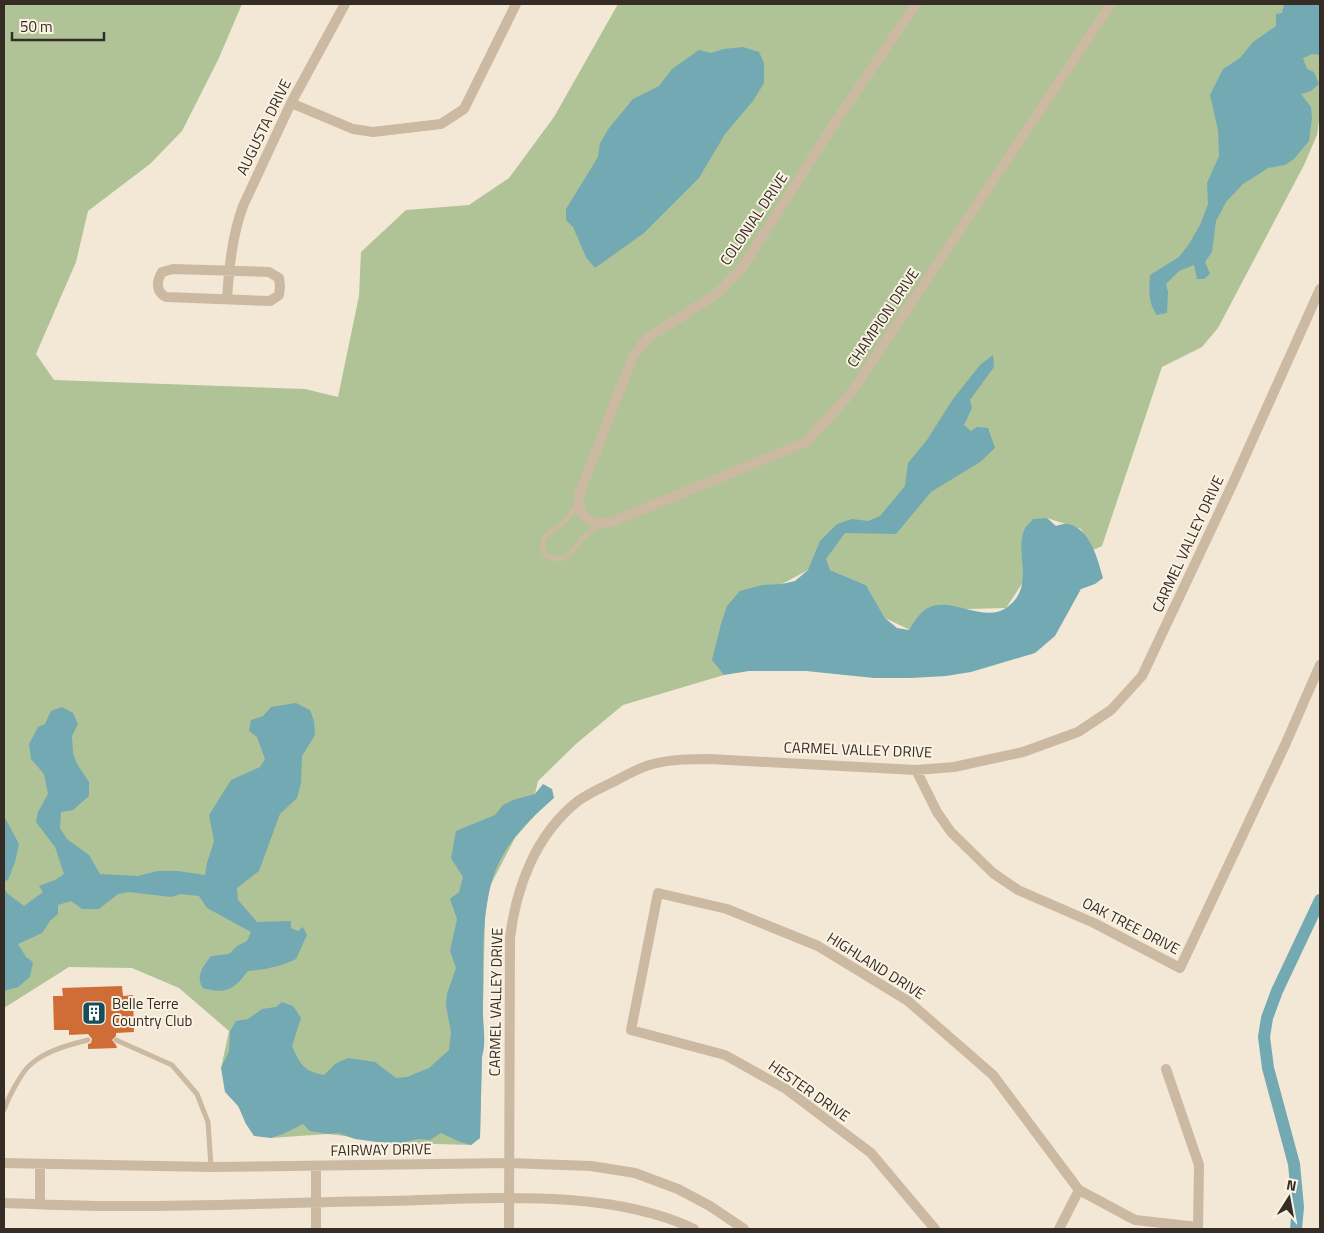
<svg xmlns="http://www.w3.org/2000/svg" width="1324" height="1233" viewBox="0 0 1324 1233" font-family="'Titillium Web',sans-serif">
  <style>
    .green { fill: #afc396 }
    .water { fill: #73a9b2 }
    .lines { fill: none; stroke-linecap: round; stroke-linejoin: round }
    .canal { stroke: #73a9b2; stroke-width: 12 }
    .building { fill: #d06d37 }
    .lane { stroke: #ccb9a2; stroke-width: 5 }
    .street { stroke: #ccb9a2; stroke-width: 10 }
    .labels { text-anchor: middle; stroke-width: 4; stroke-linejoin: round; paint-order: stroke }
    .street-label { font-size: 15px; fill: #352c25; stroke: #faf2e3 }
    .poi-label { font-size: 15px; fill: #352c25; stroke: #faf2e3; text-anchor: start }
  </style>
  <rect width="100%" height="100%" fill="#f3e8d6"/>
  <!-- green -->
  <path class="green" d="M4,4H242L218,60L182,131L150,164L88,211L76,262L36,354L54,380L305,389L338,397L359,296L361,252L406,210L469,205L509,178L554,117L618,4H1320V113L1317,135L1304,165L1218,328L1202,347L1162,367L1102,546L1093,550L1081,529L1047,518L1022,543L1023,582L1006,608L967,609L930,607L910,630L885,618L866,585L830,570H808L782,584L721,624L724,675L623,705L577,743L538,781L535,794V815L515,838L490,886L485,916L480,1138L471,1145L401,1143L328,1134L271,1138L246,1124L221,1068L229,1031L179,988L132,968L69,967L4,1008Z"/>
  <!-- water -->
  <path class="water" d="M1284,4H1320V55L1312,54L1303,58L1307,69L1314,72L1319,84L1311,91L1301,94L1311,107L1312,118L1309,141L1294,159L1285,165L1268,168L1259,174L1243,184L1226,202L1216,221L1212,252L1205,262L1210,274L1204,279H1197L1194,265L1179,271L1166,284L1168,292L1167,313L1157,315C1148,303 1149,290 1150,275L1179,257L1189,244L1200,225L1208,204L1207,183L1219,156L1218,130L1210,95L1223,69L1240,58L1253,42L1276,26V14L1282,13Z
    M743,47L759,52L764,63V83L753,101L725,134L699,178L644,233L595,268L586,257L573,227L566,220V209L598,157L600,143L609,128L633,99L659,86L672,69L699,50L711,53L723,49Z
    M993,355L994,367L970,400L972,408L964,425L971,431L977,427L988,428L995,448L980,462L931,492L896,534L845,533L826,559L830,570L866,585L885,618L897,628L909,630C914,622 921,610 930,607C952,597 984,623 1006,608C1037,587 1013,552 1025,528C1027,525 1031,522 1033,519L1047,518L1056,526C1060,525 1065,523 1068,524C1090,528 1098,560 1103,578L1095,584L1081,589L1055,636L1035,653L971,672L946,676L911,678H874L806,671H749L724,675L712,660L721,624L727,606L740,591L762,585L782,584L795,581L808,570L820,541L837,524L852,519L868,521L880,516L905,486L908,463L927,440L953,399L980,365Z
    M296,703L310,710L314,721L315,735L302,756L301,783L297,798L280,814L259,871L237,888L238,900L257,922L291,921V928L298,931L303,927L307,935L296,959C282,966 264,970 248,971C234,989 227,995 203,988C195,977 203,966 211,956L229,954L237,946L247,941L251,932L207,908L199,896L181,894L171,897L129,892L118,894L99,909H82L71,901L58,905V914L50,921L42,933L18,944L26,957L33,962L30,977L18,987L4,991V889L8,894L24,906L43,892L39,886L55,880L64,874L55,847L36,822L38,812L48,794L44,774L31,759L29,744L38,727L45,724L51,711L62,707L73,713L78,724L72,736L73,753L77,764L89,782V796L73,810L61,812L60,828L67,839L89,855L100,874L138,876L157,871H178L205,875L207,863L214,841L209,815L231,780L260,767L265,759L257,737L249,731L251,720L263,716L271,707Z
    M543,784L552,789L554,798C535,815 515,833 503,855C479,895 484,959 483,1004C482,1022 487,1041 482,1057L480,1138L471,1145L460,1142L441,1133L430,1140L418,1139L401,1143L377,1142L355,1139L338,1133L328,1134L310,1131L303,1124L283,1134L271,1138L254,1136L246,1124L239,1107L225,1092L221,1068L229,1051L230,1031L236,1021L248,1019L262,1009L276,1007L282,1002L293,1006L301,1018L292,1046C300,1064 303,1071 324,1075L335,1064L348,1058L375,1062L396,1078L407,1077L429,1068L449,1050L451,1032L446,1006L447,994L456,968L450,951L457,919L450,899L459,892L463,877L451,858L456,831L495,815L503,805L513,800L535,794Z
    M4,816L19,844L15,862L8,880L4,881Z"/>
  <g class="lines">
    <!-- canal -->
    <path class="canal" d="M1296,1229L1298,1207L1294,1164L1268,1068L1264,1037L1267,1018L1277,991L1320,900"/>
  </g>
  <!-- building -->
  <path class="building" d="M122,986L123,996L133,995L134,1032L116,1033V1036L112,1040L116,1045L117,1048L88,1049V1044L91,1043L92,1039L88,1034L69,1035V1030H54L53,996H63L62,988Z"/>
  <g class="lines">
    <!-- lane -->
    <path class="lane" d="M577,506C573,511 569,517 564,522C552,533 535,535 546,556C571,565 568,552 583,538C588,532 595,528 602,524
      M116,1040L172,1065L197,1094L208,1122L211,1167
      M4,1110C8,1098 21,1073 30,1065C45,1051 68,1045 88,1040"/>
    <!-- street -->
    <path class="street" d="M916,4L834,124L742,268L718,293L649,337L633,356L579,495C576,518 591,525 612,522L806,442L851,393L1111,4
      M291,103L353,129L373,132L441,124L464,109L516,4
      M173,269L269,272L279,278L280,287L279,295L270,301L166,297C156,292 156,282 162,272Z
      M227,299C229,268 232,236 243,206L291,103L345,4
      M916,770L937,812L951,832L993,873L1018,890L1094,923L1180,968L1285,745L1320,665
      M1166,1069L1199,1165L1198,1229
      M4,1163L211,1167L508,1163L591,1166L635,1173L678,1189L710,1206L744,1229
      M40,1164V1204
      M4,1203C39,1204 74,1206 109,1206C201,1207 293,1202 385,1201C481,1199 607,1187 694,1229
      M316,1229V1166
      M509,1229L510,938C516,887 536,834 578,801C589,793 603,787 615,781C627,775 640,767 653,764C672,759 692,759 710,759L916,770L954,767L1023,752L1078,732L1111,710L1142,676L1233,483L1320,289
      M935,1229L871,1153L786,1089L725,1055L631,1030L658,893L727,909L818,946L908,1001L993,1075L1079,1190L1135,1220L1198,1227
      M1059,1229L1079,1190"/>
  </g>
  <!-- icons -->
  <defs>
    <g id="building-square" transform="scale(1.25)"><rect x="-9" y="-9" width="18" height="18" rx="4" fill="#174e5a" stroke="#faf2e3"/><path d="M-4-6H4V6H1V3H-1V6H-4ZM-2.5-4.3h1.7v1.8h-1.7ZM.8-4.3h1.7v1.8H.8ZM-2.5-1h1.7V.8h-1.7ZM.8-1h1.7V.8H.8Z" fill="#fff"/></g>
  </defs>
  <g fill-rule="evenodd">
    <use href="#building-square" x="94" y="1013"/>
  </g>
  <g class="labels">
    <!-- street labels -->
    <g class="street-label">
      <text transform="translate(264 127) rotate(-64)" y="5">AUGUSTA DRIVE</text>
      <text transform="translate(754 219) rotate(-56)" y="5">COLONIAL DRIVE</text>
      <text transform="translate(883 318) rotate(-56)" y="5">CHAMPION DRIVE</text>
      <text transform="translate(1188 544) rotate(-65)" y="5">CARMEL VALLEY DRIVE</text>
      <text transform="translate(858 750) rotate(2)" y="5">CARMEL VALLEY DRIVE</text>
      <text transform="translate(1131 926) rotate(27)" y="5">OAK TREE DRIVE</text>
      <text transform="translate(876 966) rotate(32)" y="5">HIGHLAND DRIVE</text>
      <text transform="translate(496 1002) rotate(-89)" y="5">CARMEL VALLEY DRIVE</text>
      <text transform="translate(809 1091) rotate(35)" y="5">HESTER DRIVE</text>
      <text transform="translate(381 1150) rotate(-1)" y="5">FAIRWAY DRIVE</text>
    </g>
    <!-- poi labels -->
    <g class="poi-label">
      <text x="112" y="1009">Belle Terre<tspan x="112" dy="17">Country Club</tspan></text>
    </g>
  </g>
  <!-- border -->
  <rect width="1324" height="1233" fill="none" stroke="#352c25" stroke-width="10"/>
  <!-- north arrow -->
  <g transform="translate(1289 1198) rotate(11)" stroke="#faf2e3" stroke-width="4" paint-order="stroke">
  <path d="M0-4L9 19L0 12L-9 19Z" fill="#352c25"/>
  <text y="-8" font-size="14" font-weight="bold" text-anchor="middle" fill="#352c25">N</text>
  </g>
  <!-- scale -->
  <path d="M12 32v8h92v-8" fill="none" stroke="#352c25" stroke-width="2.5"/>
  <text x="20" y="32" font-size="15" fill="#352c25" stroke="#faf2e3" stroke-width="4" paint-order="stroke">50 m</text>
</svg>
